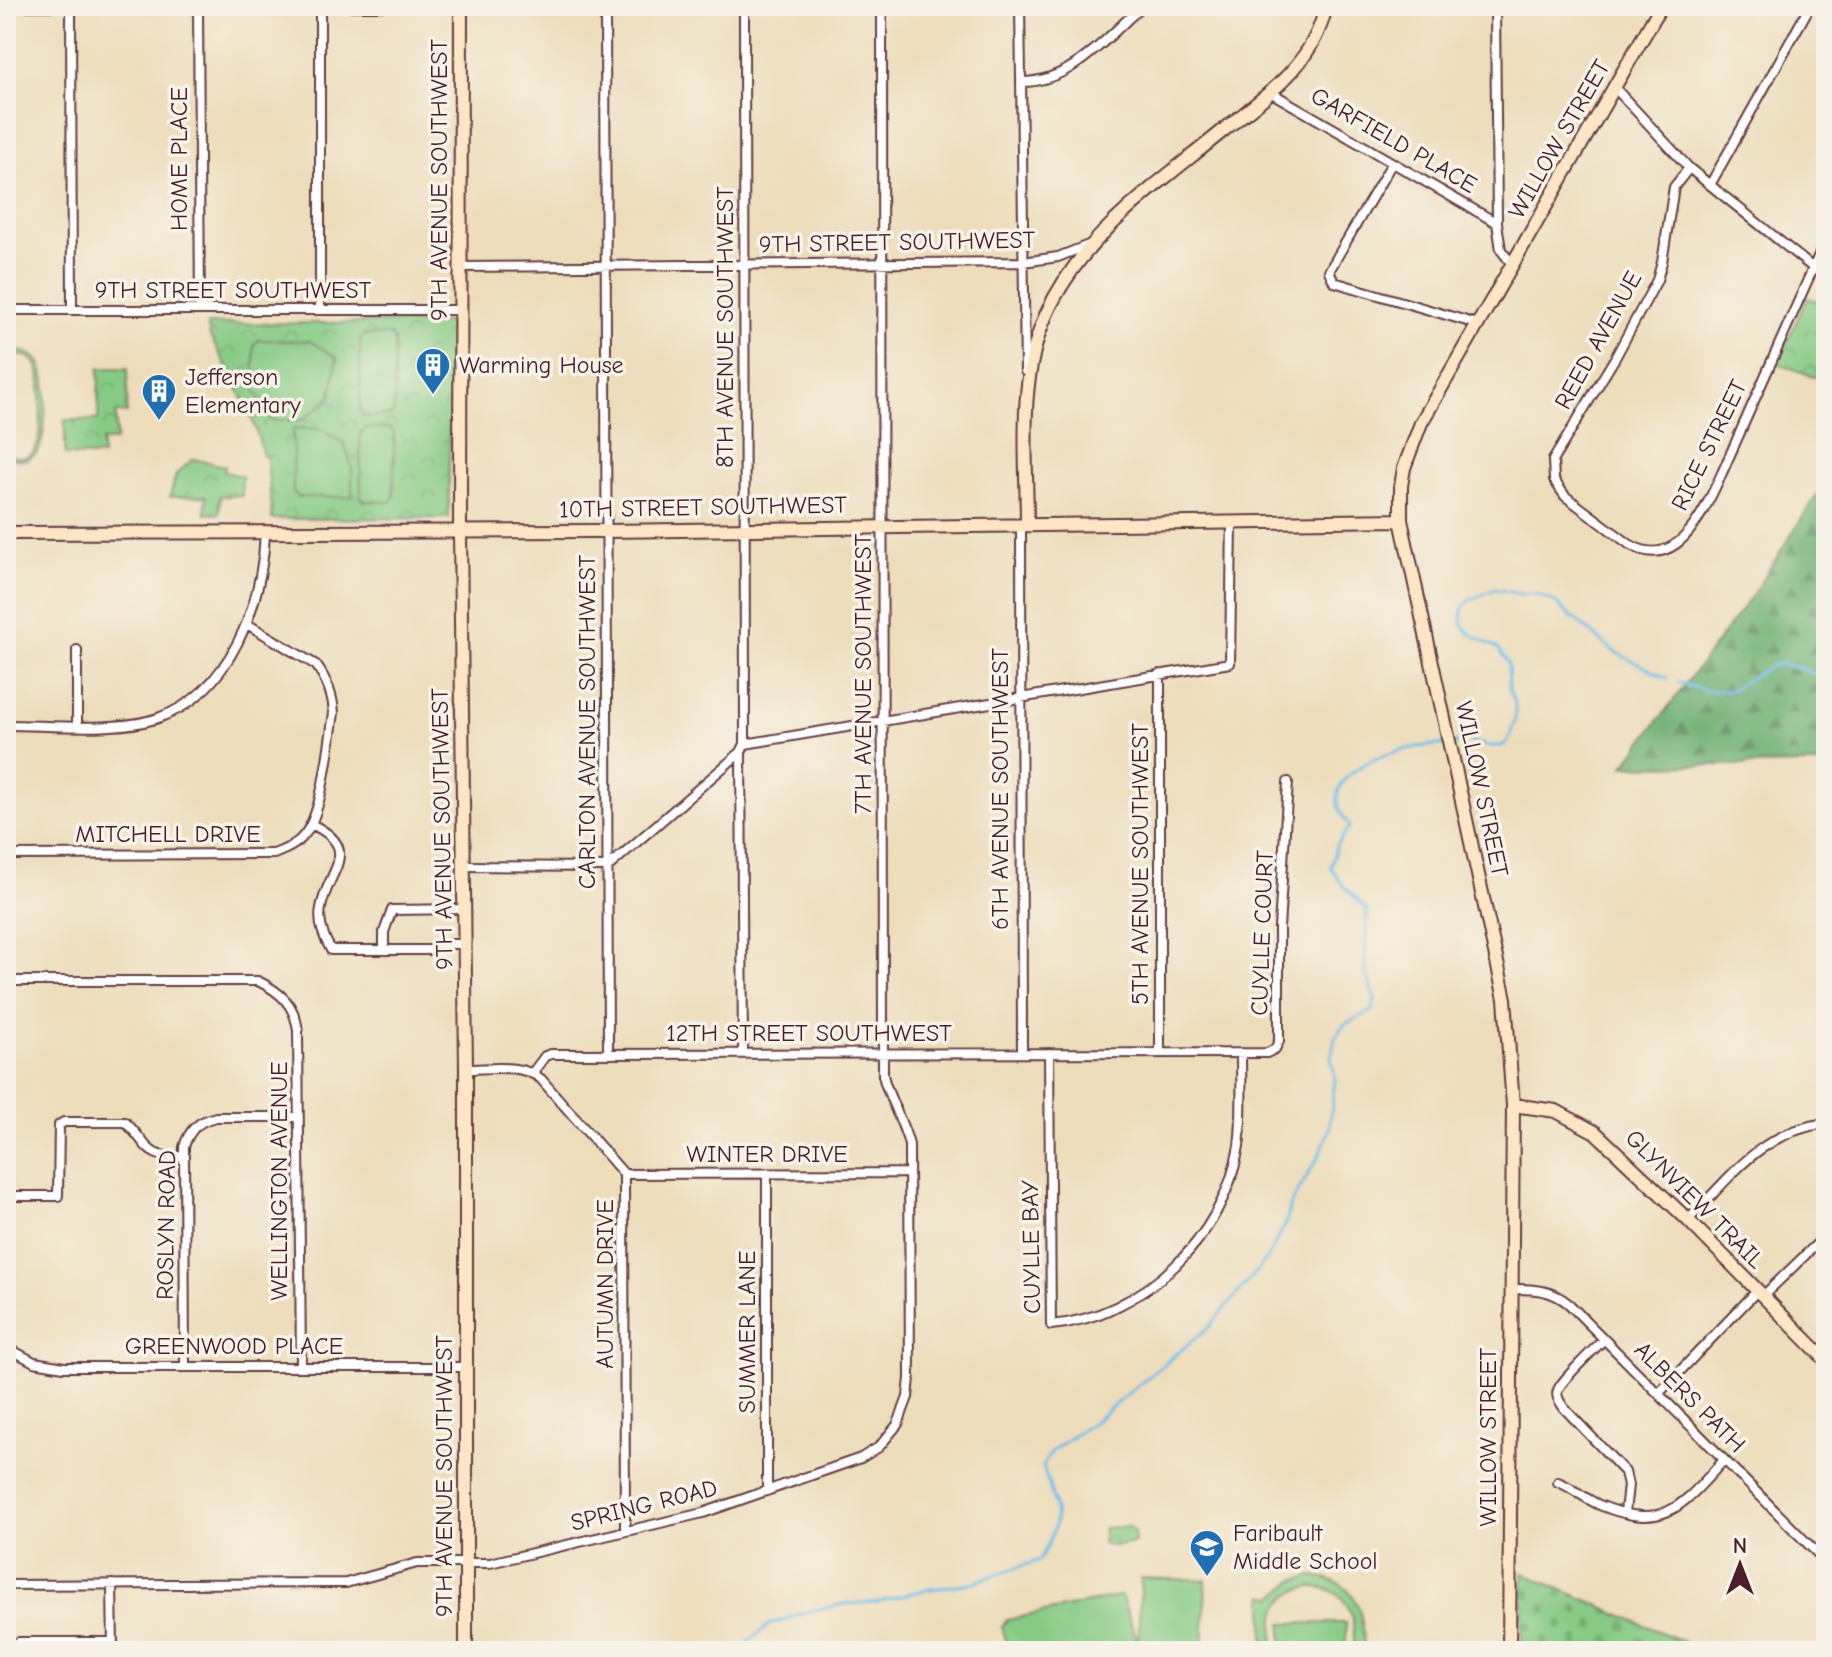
<svg xmlns="http://www.w3.org/2000/svg" width="1832" height="1657" viewBox="0 0 1832 1657" font-family="'Comic Neue',sans-serif">
  <style>
    .forest { fill: url(#forest-firs); stroke: #5b664e; stroke-width: 2 }
    .cemetery { fill: url(#cemetery-stones); stroke: #687457; stroke-width: 2 }
    .park { fill: url(#park-crowns); stroke: #687457; stroke-width: 2 }
    .pitch { fill: #86ca83; stroke: #687457; stroke-width: 2 }
    .lines { fill: none; stroke-linecap: round; stroke-linejoin: round }
    .stream { stroke: #6dbce7; stroke-width: 3 }
    .street-casing { stroke: #623c41; stroke-width: 12 }
    .secondary-casing { stroke: #623c41; stroke-width: 16 }
    .street { stroke: #fff; stroke-width: 8 }
    .secondary { stroke: #fde5c5; stroke-width: 12 }
    .labels { text-anchor: middle; stroke-width: 7; stroke-linejoin: round; paint-order: stroke }
    .street-label { font-size: 24px; fill: #4a1f2b; stroke: #f7f3e8 }
    .poi-label { font-size: 24px; fill: #4a1f2b; stroke: #f7f3e8; text-anchor: start }
  </style>
  <defs>
    <pattern id="forest-firs" width="22" height="20" patternUnits="userSpaceOnUse" patternTransform="scale(2)"><rect width="22" height="20" fill="#6cae71"/><path d="M5 1l3.5 6h-7zM16 11l3.5 6h-7z" fill="#5b8d5d"/></pattern>
    <pattern id="cemetery-stones" width="16" height="16" patternUnits="userSpaceOnUse" patternTransform="scale(2)"><rect width="16" height="16" fill="#86ca83"/><path d="M2 7V4a2 2 0 0 1 4 0v3zM10 15v-3a2 2 0 0 1 4 0v3z" fill="#75ad71"/></pattern>
    <pattern id="park-crowns" width="20" height="18" patternUnits="userSpaceOnUse" patternTransform="scale(2)"><rect width="20" height="18" fill="#86ca83"/><path d="M2 6a3 3 0 1 1 6 0M12 15a3 3 0 1 1 6 0" fill="none" stroke="#75ad71"/></pattern>
  </defs>
  <rect width="100%" height="100%" fill="#f7f3e8"/>
  <filter id="ink" filterUnits="userSpaceOnUse"><feTurbulence type="fractalNoise" baseFrequency=".0125" numOctaves="2"/><feDisplacementMap in="SourceGraphic" scale="16" xChannelSelector="R" yChannelSelector="G"/><feConvolveMatrix kernelMatrix="1 2 1 2 8 2 1 2 1" color-interpolation-filters="sRGB"/></filter>
  <filter id="wash" filterUnits="userSpaceOnUse"><feTurbulence type="fractalNoise" baseFrequency=".006" numOctaves="4" result="noise"/><feDisplacementMap in="SourceGraphic" scale="32" xChannelSelector="R" yChannelSelector="G"/><feGaussianBlur stdDeviation="1.8" result="paint"/><feColorMatrix in="noise" values="0 0 0 0 0 0 0 0 0 0 0 0 0 0 0 0 0 1.4 0 .05"/><feComposite in="paint" operator="in"/></filter>
  <g filter="url(#wash)">
    <rect width="100%" height="100%" fill="#edddbb"/>
    <!-- forest -->
    <path class="forest" d="M1826,481V764L1624,766L1753,594Z"/>
    <!-- cemetery -->
    <path class="cemetery" d="M1523,1573L1705,1651H1522Z"/>
    <!-- park -->
    <path class="park" d="M1807,298L1826,303V381L1777,363Z
      M450,322L449,518L272,519L267,457L263,456C254,412 231,375 210,336L207,324Z
      M99,368H128L127,413H116V441H102V456L65,455V420H98Z
      M193,459L225,466L224,472L242,476V496H220L219,514H205L206,496L170,497L176,474Z
      M1130,1527L1134,1532L1135,1542L1126,1545L1106,1546L1102,1543L1104,1528Z"/>
    <!-- pitch -->
    <path class="pitch" d="M364,335H390L394,340V411L390,416H364L360,412V340Z
      M258,340L310,341L337,358L331,397L303,420H271L254,388V345Z
      M20,351C29,353 36,356 41,365C48,380 47,439 37,453L26,460L6,458V454C46,470 41,424 40,400C40,389 42,372 35,363C28,354 16,354 6,357L7,353Z
      M293,428L320,429L344,443L352,468V497H298L293,492Z
      M365,428H390L394,433V497L390,502L365,501L361,498L360,433Z
      M1312,1576C1358,1580 1364,1612 1364,1651H1354C1354,1635 1355,1617 1345,1603C1327,1577 1286,1584 1276,1614C1272,1625 1274,1639 1274,1651H1264V1595L1274,1597L1293,1581Z
      M1141,1578L1206,1580L1203,1651H1009L1002,1627L1007,1620L1121,1596L1138,1642Z
      M1282,1623H1346V1651H1282Z"/>
    <g class="lines">
      <!-- stream -->
      <path class="stream" d="M1678,682L1705,691H1730L1770,666L1782,663L1826,677
        M1455,744L1462,739L1488,746H1502L1508,741L1515,721V704L1509,688L1508,663L1499,649L1470,634L1462,624V610L1470,600L1495,589L1520,594H1536L1553,601L1615,652L1667,678
        M749,1641L769,1625L809,1611L845,1604L878,1602L924,1590L971,1583L1040,1560C1065,1516 1055,1510 1043,1465L1053,1450L1096,1420L1209,1327L1267,1259L1286,1223L1291,1203L1319,1156L1329,1130L1335,1079L1331,1056L1336,1035L1345,1024L1372,1011L1375,1001L1365,968L1367,910L1341,883L1331,867L1336,846L1350,826C1302,772 1404,743 1444,745
        M745,1651L746,1649"/>
    </g>
  </g>
  <g filter="url(#ink)">
    <g class="lines">
      <!-- street casing -->
      <g class="street-casing">
        <path id="street" d="M6,6H382
          M71,6L72,310
          M605,6L608,1054
          M1020,6L1025,371
          M1495,6L1497,223L1501,250L1512,264
          M198,7L200,310
          M320,7V310
          M1022,82C1072,82 1107,37 1142,6
          M1615,88L1689,168L1674,187L1662,262L1657,280L1615,358L1553,460L1554,480L1565,496L1629,544C1678,574 1705,509 1722,473L1826,239
          M1270,92L1497,223
          M1392,163L1329,271L1334,282L1477,324
          M1689,168L1812,267
          M1710,185L1810,6
          M461,267L1023,262L1058,257L1091,244
          M6,310H461
          M1021,525L1022,1053
          M1160,674V1053
          M6,725C50,725 118,732 158,718C231,693 262,603 265,533
          M77,725V650
          M745,744L1230,663L1232,523
          M311,824C364,849 327,871 321,908C318,922 324,938 331,950H432L439,944H465
          M6,855L274,854C286,849 297,845 305,834C323,811 329,744 334,713C333,694 327,680 316,665L247,624
          M465,866L608,867L741,752
          M384,950V932L392,910L465,909
          M6,981H258C281,992 295,1005 298,1031L301,1366
          M743,1053L741,752L745,744L744,6
          M1049,1053L1051,1325C1143,1316 1224,1239 1239,1146C1243,1116 1241,1083 1241,1053
          M466,1069C491,1069 521,1063 541,1079L624,1174L625,1531
          M533,1072L545,1056L551,1054L1267,1053L1275,1049L1279,1041V928L1288,782
          M624,1174L909,1173
          M767,1174V1491
          M6,1196H58L59,1125L64,1122H125C151,1146 143,1159 185,1156
          M1688,1220C1732,1176 1760,1132 1826,1123
          M1511,1289C1534,1289 1551,1289 1569,1304L1826,1562
          M1763,1296L1826,1235
          M1604,1339C1595,1349 1561,1380 1558,1390C1555,1397 1561,1403 1564,1408L1625,1472L1628,1485L1625,1512
          M6,1347L34,1362L64,1367H466
          M185,1366L184,1147C189,1130 198,1121 216,1117H298
          M1659,1393L1757,1291
          M1558,1482C1574,1488 1586,1500 1602,1506C1667,1532 1683,1504 1724,1460
          M112,1584L113,1651
          M6,1585L346,1583L417,1563H490L703,1513L861,1458L879,1447L898,1424L908,1397L910,1378L909,1145C903,1120 888,1099 883,1075L882,6
          M7,1651L11,1645L19,1642H113"/>
      </g>
      <!-- secondary casing -->
      <g class="secondary-casing">
        <path id="secondary" d="M461,6L460,531L466,1069V1651
          M1027,525C1027,454 1017,381 1046,315C1082,234 1159,184 1225,129C1268,94 1314,64 1326,6
          M6,533L607,531L1401,520
          M1513,1105L1556,1111L1595,1132L1688,1220L1826,1360
          M1509,1651L1513,1105L1505,999L1401,520V486L1404,468L1421,423L1661,6"/>
      </g>
      <!-- street -->
      <use href="#street" class="street"/>
      <!-- secondary -->
      <use href="#secondary" class="secondary"/>
    </g>
  </g>
  <!-- icons -->
  <defs>
    <g id="building-pin" transform="scale(1.8)"><path d="M0 17L-7.5 6A9.5 9.5 0 1 1 7.5 6Z" fill="#1f6fb2" stroke="#f7f3e8"/><path d="M-4-6H4V6H1V3H-1V6H-4ZM-2.5-4.3h1.7v1.8h-1.7ZM.8-4.3h1.7v1.8H.8ZM-2.5-1h1.7V.8h-1.7ZM.8-1h1.7V.8H.8Z" fill="#fff"/></g>
    <g id="school-pin" transform="scale(1.8)"><path d="M0 17L-7.5 6A9.5 9.5 0 1 1 7.5 6Z" fill="#1f6fb2" stroke="#f7f3e8"/><path d="M0-5L7-2L0 1L-7-2ZM-4 1L0 2.5L4 1V4Q0 6-4 4Z" fill="#fff"/></g>
  </defs>
  <g fill-rule="evenodd">
    <use href="#building-pin" x="433" y="365"/>
    <use href="#building-pin" x="159" y="391"/>
    <use href="#school-pin" x="1207" y="1547"/>
  </g>
  <g class="labels">
    <!-- street labels -->
    <g class="street-label">
      <text transform="translate(1559 139) rotate(-60)" y="8">WILLOW STREET</text>
      <text transform="translate(1394 140) rotate(30)" y="8">GARFIELD PLACE</text>
      <text transform="translate(179 159) rotate(-90)" y="8">HOME PLACE</text>
      <text transform="translate(439 180) rotate(-90)" y="8">9TH AVENUE SOUTHWEST</text>
      <text transform="translate(897 242) rotate(-1)" y="8">9TH STREET SOUTHWEST</text>
      <text x="233" y="298">9TH STREET SOUTHWEST</text>
      <text transform="translate(725 327) rotate(-90)" y="8">8TH AVENUE SOUTHWEST</text>
      <text transform="translate(1598 340) rotate(-61)" y="8">REED AVENUE</text>
      <text transform="translate(1709 445) rotate(-64)" y="8">RICE STREET</text>
      <text transform="translate(703 507) rotate(-1)" y="8">10TH STREET SOUTHWEST</text>
      <text transform="translate(863 674) rotate(-90)" y="8">7TH AVENUE SOUTHWEST</text>
      <text transform="translate(587 722) rotate(-90)" y="8">CARLTON AVENUE SOUTHWEST</text>
      <text transform="translate(1000 789) rotate(-90)" y="8">6TH AVENUE SOUTHWEST</text>
      <text transform="translate(1482 789) rotate(78)" y="8">WILLOW STREET</text>
      <text transform="translate(442 829) rotate(-91)" y="8">9TH AVENUE SOUTHWEST</text>
      <text x="168" y="842">MITCHELL DRIVE</text>
      <text transform="translate(1140 864) rotate(-90)" y="8">5TH AVENUE SOUTHWEST</text>
      <text transform="translate(1262 933) rotate(-88)" y="8">CUYLLE COURT</text>
      <text x="809" y="1041">12TH STREET SOUTHWEST</text>
      <text x="767" y="1162">WINTER DRIVE</text>
      <text transform="translate(279 1181) rotate(-90)" y="8">WELLINGTON AVENUE</text>
      <text transform="translate(1695 1199) rotate(45)" y="8">GLYNVIEW TRAIL</text>
      <text transform="translate(166 1225) rotate(-89)" y="8">ROSLYN ROAD</text>
      <text transform="translate(1031 1247) rotate(-91)" y="8">CUYLLE BAY</text>
      <text transform="translate(605 1284) rotate(-90)" y="8">AUTUMN DRIVE</text>
      <text transform="translate(747 1332) rotate(-90)" y="8">SUMMER LANE</text>
      <text x="234" y="1354">GREENWOOD PLACE</text>
      <text transform="translate(1690 1397) rotate(45)" y="8">ALBERS PATH</text>
      <text transform="translate(1488 1437) rotate(-90)" y="8">WILLOW STREET</text>
      <text transform="translate(444 1476) rotate(-90)" y="8">9TH AVENUE SOUTHWEST</text>
      <text transform="translate(644 1505) rotate(-14)" y="8">SPRING ROAD</text>
    </g>
    <!-- poi labels -->
    <g class="poi-label">
      <text x="459" y="373">Warming House</text>
      <text x="185" y="385">Jefferson<tspan x="185" dy="28">Elementary</tspan></text>
      <text x="1233" y="1541">Faribault<tspan x="1233" dy="28">Middle School</tspan></text>
    </g>
  </g>
  <!-- margin -->
  <rect width="1832" height="1657" fill="none" stroke="#f7f3e8" stroke-width="32"/>
  <!-- north arrow -->
  <g transform="translate(1740 1565)" stroke="#f7f3e8" stroke-width="6" paint-order="stroke">
  <path d="M0-6L14 30L0 20L-14 30Z" fill="#4a1f2b"/>
  <text y="-12" font-size="22" font-weight="bold" text-anchor="middle" fill="#4a1f2b">N</text>
  </g>
</svg>
